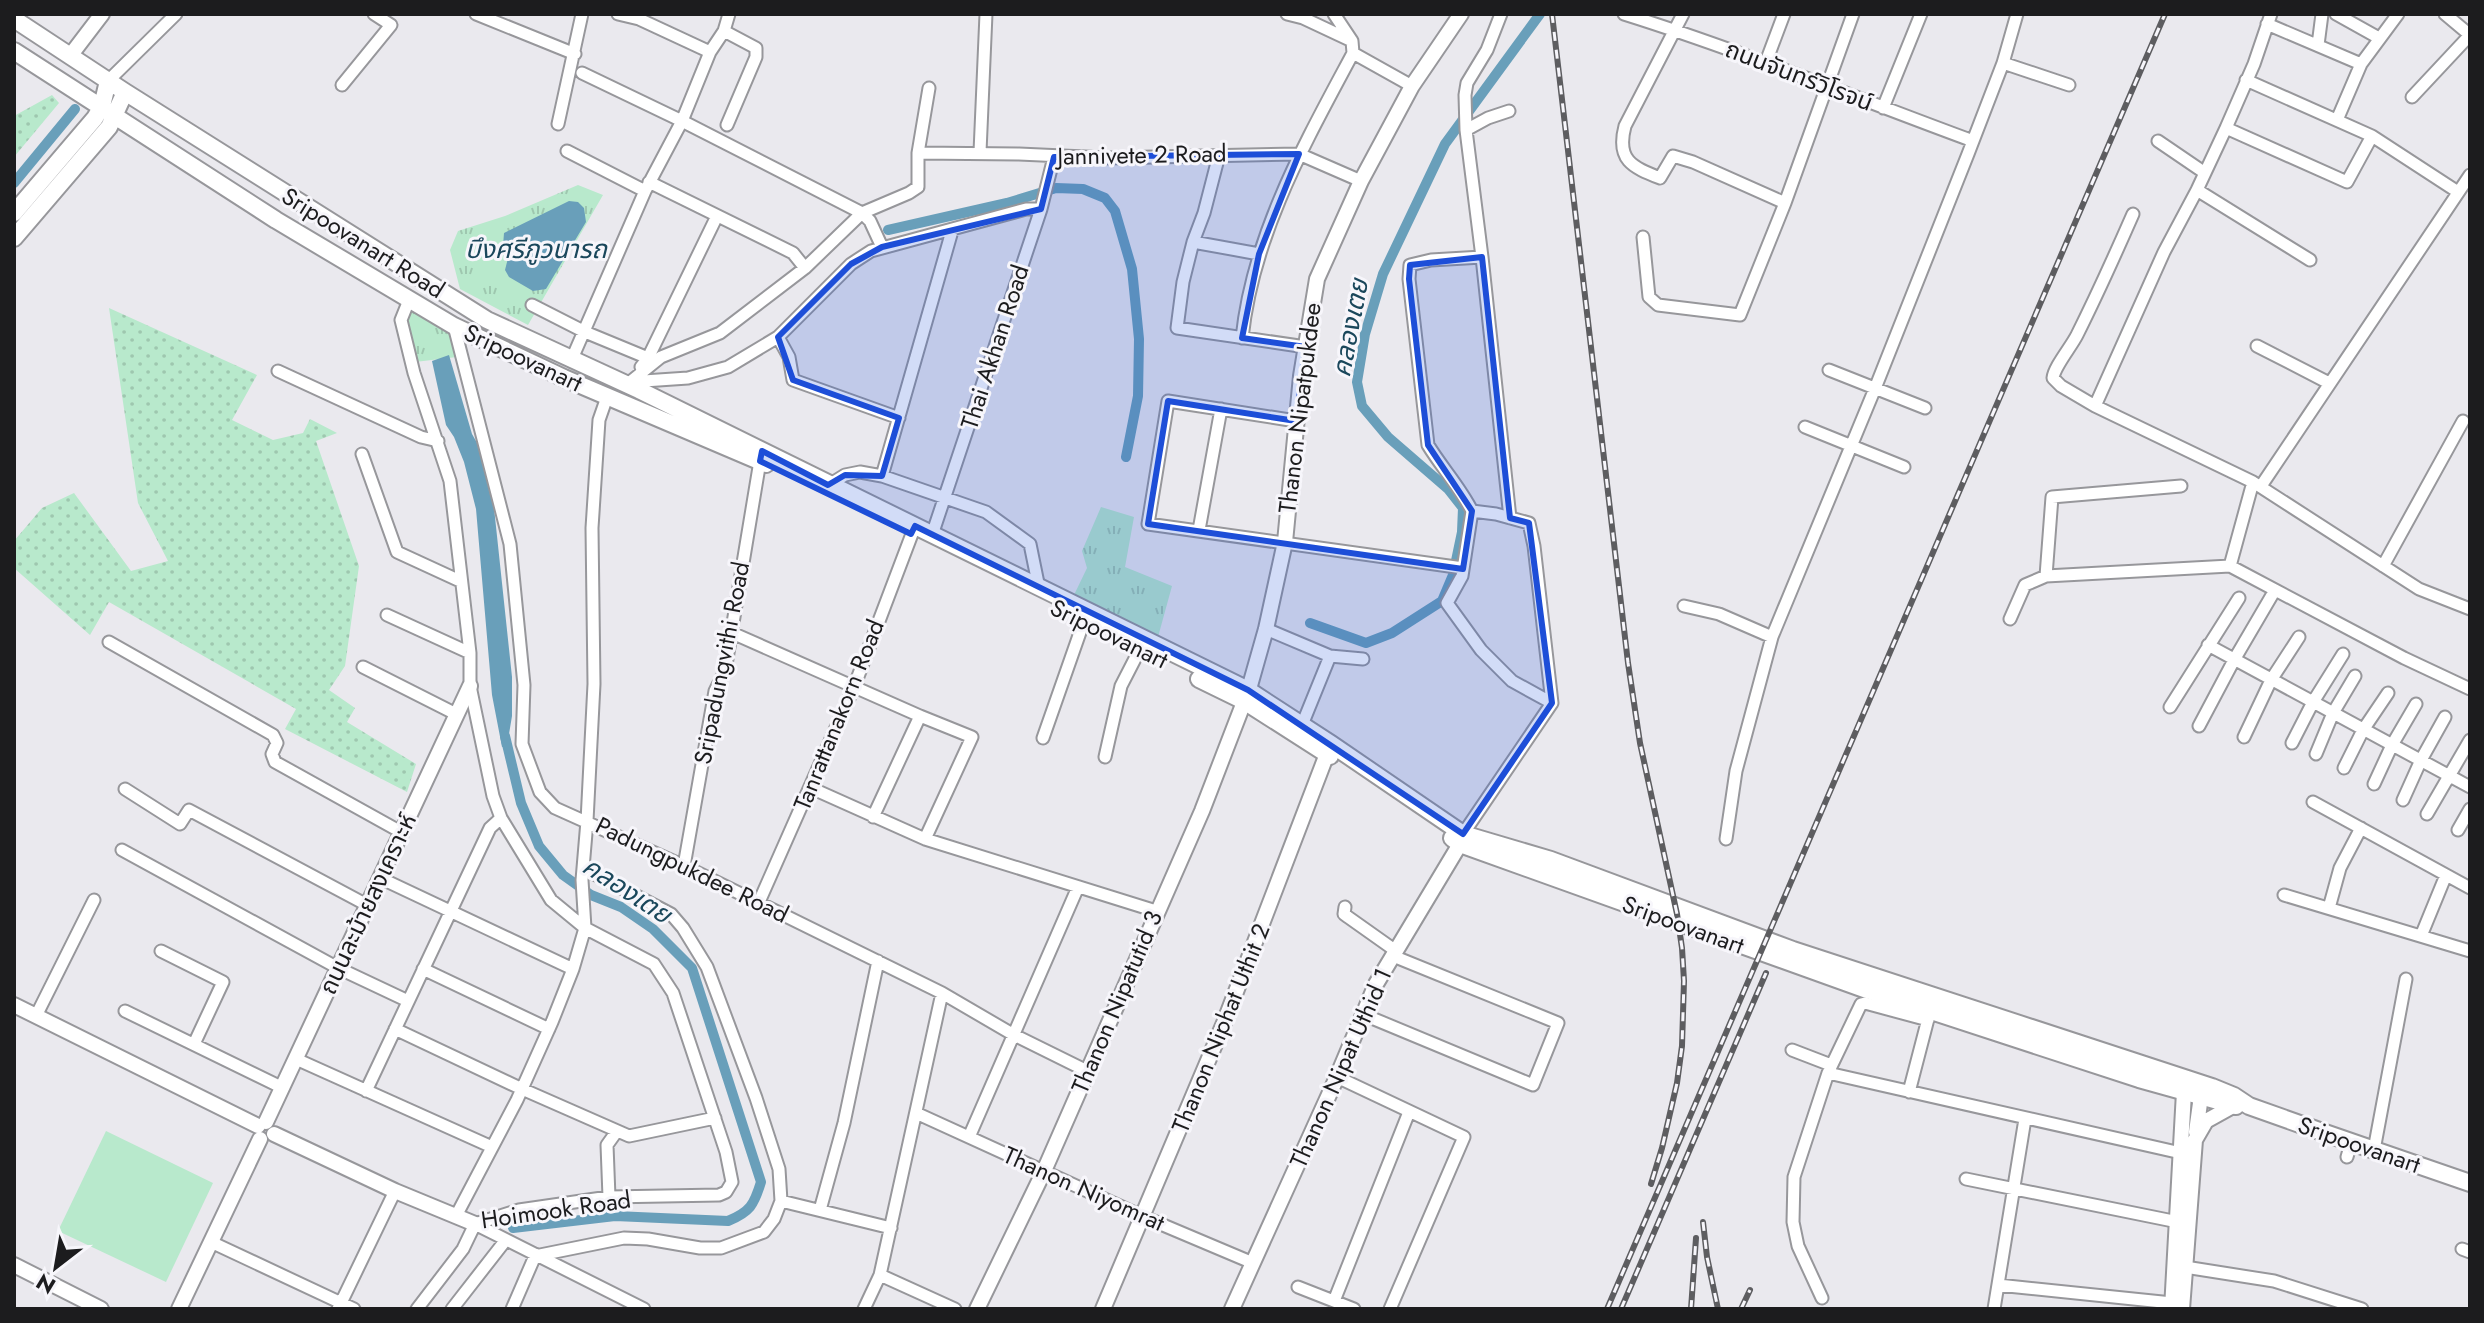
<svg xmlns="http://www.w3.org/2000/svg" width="2484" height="1323" viewBox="0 0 2484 1323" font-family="Jost,'Noto Sans Thai',sans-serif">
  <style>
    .grass { fill: url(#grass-dots) }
    .park { fill: url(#park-tufts) }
    .pitch { fill: #b8e9cc }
    .water { fill: #699fba }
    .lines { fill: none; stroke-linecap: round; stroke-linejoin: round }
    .canal { stroke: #699fba; stroke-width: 10 }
    .minor-casing { stroke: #97979b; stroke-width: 15 }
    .tertiary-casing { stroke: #97979b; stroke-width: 18 }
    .secondary-casing { stroke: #97979b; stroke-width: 20 }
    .minor { stroke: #fff; stroke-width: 11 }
    .tertiary { stroke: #fff; stroke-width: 14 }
    .secondary { stroke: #fff; stroke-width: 16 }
    .rail-casing { stroke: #5d5d60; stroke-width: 6 }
    .rail { stroke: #f7f6fb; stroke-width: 3; stroke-dasharray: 9; stroke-linecap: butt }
    .marked { fill: #1d4ed8; fill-opacity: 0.2; stroke: #1d4ed8; stroke-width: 6; stroke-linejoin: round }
    .labels { text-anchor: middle; stroke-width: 6; stroke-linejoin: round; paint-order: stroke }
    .street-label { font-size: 24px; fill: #1c1c1e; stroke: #f7f6fb }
    .water-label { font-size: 26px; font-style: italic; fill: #1a475b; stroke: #f7f6fb }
  </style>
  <defs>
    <pattern id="grass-dots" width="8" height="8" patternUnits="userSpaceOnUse" patternTransform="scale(2)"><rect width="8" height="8" fill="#b8e9cc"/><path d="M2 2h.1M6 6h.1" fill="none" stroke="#9ec7af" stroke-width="1.8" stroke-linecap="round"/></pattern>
    <pattern id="park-tufts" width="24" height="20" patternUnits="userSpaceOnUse" patternTransform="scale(2)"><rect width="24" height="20" fill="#b8e9cc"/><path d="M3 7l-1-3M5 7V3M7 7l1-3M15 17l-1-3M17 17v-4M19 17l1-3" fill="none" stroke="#9ec7af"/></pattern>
  </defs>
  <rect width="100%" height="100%" fill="#eae9ee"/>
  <!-- grass -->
  <path class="grass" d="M52,95L59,103L14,157V116Z
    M109,308L257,375L232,420L273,440L303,433L310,419L337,433L316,441L359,566L345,666L329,690L355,708L347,722L416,764L407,792L285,729L296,709L109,602L90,635L14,568V541L42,508L74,493L131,571L168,561L138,503Z"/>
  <!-- park -->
  <path class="park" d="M578,185L603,195L528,325L460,289L450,250L458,231L505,216Z
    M411,304L454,326L457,357L415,362L404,321Z
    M1101,507L1134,517L1125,567L1172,586L1158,637L1074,595L1087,568L1082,551Z"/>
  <!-- pitch -->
  <path class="pitch" d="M106,1131L213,1183L166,1282L58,1231Z"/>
  <!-- water -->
  <path class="water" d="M569,201L578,202L584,208L586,222L546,289L533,291L509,277L505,270L508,258L503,246L504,233Z
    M449,355L472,434L480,448L492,489L512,677V716L509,734L511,745L502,747L492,695L476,509L464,462L454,437L446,425L432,361Z"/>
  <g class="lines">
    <!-- canal -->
    <path class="canal" d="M14,183L75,109
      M888,230L1007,203L1056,188L1083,189L1105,198L1115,211L1132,269L1139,339L1138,396L1126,457
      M1310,623L1366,643L1392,633L1442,601L1453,575L1462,532L1463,508L1448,489L1388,437L1362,406L1357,382L1365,334L1383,274L1445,144L1540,14
      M505,736L521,803L539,846L563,875L591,895L621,907L653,929L692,968L761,1182C754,1205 750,1212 728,1221L615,1216L513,1228"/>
    <!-- minor casing -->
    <g class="minor-casing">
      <path id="minor" d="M476,14L575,54
        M618,14L639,19L710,52L682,121L862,213L870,221L882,247
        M1287,14L1303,18L1352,41L1353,53L1412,86
        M1334,14L1352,41
        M1501,14L1487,50L1467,83L1465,95L1466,130L1482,257L1510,518
        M1624,14C1742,51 1856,98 1973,141
        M1683,14L1625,126C1616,160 1632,167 1660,178L1673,156L1693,162L1785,203
        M2336,14L2379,38
        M2445,14L2470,35
        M2267,24L2361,64
        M724,31L756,48V57L727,125
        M2318,45L2322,14
        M710,52L724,31L729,14
        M1766,62L1784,14
        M2003,63L2069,85
        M2246,80L2372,136L2458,192
        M108,81L176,14
        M342,85L391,25L374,14
        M2412,97L2470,35
        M1883,108L1921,14
        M2337,120L2361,64L2398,14
        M558,124L582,14
        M2226,128L2347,182L2372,136
        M1466,130L1488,118L1509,111
        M2158,141L2205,173
        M567,151L645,191
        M980,152L986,14
        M918,153L1019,154L1107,158L1299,154L1361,181
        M1219,155L1204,213L1193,242L1183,282L1177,328L1306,347
        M649,182L793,253L805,268
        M2197,190L2310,260
        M2133,214C2115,255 2097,295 2077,335C2071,347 2054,367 2053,378L2061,386L2095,406L2253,482L2419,589L2470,609
        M1643,237L1649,297L1658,305L1740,315L1785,203L1853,14
        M1193,242L1259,254
        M409,300L401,320L414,373L450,481L470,653V686L493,796L501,818L551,900L585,928L654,964L673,993L726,1152L732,1182L726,1192L719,1195L609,1197L519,1210L475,1224
        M532,305L585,332L648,358
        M454,326L510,544L524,685L522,744L540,792L555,808L684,866L942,993L1014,1035L1087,1071
        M778,337L789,357L793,380L899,418
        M1242,338C1253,234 1305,143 1353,53
        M2257,346L2329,383
        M571,361L645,191L682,121L582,73
        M641,367L648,358L717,216
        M1829,370L1925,408
        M278,371L421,437L438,441
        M629,382L688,378L728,367L778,337L851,264L871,251L1026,209H1041
        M630,382L661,357L720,333L805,268L862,213L909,193L918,187V153L929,88
        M2095,406L2164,252L2197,190L2226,128L2254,64L2271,14
        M1296,421L1168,401L1148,524L1463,568
        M1805,427L1904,467
        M362,454L397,552L460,581
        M882,476L952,231
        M2253,482L2230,566L2404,658L2470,689
        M829,485L845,475L860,472L882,476L986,512L1030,544L1039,588
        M2261,486L2470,175
        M1472,511C1460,487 1442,468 1428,445L1409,279L1410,265L1431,260L1482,257
        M1472,511L1462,576L1447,603L1481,650L1512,681L1552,703
        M1199,530L1221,409
        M932,535L1041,209L1054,157
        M2383,566L2463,421
        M2046,576L2052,497L2181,486
        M1684,606L1719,614L1772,637
        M387,615L470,653
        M2010,619L2025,585L2046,576L2230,566
        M1266,629L1330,656L1363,659
        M730,632L920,716L972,737L925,839
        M109,642L273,735L277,743L272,754L275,762L401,832
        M2208,645L2470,787
        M363,667L456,714
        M2170,707L2239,598
        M1302,725L1330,656
        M2199,726L2234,660L2275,590
        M2244,737L2271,680L2299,637
        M1043,738L1084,621
        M2292,743L2313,702L2343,654
        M2316,754L2333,713L2355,676
        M1105,757L1121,686L1140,649
        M2344,768L2363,730L2388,693
        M2374,784L2392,745L2416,704
        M811,788L925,839L1156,911
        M125,789L180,824L189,810L367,905
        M2403,800L2421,760L2445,717
        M2313,802L2470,888
        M2427,814L2470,740
        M873,817L920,716
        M2458,830L2470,809
        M1463,834L1552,703L1534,546L1529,523L1496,514L1472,511
        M1726,839L1736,771L1772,637L1876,386L1968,154L2003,63L2017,14
        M122,850L338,968L408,1001
        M684,866L715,691L725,671L760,461
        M380,878L573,969
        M2284,895L2470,951
        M759,902L854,687L915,526
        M1345,907L1344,914L1348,917L1396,951
        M2329,908L2340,868L2361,828
        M2421,936L2446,875
        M161,951L223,982L194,1044
        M423,969L549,1029
        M125,1011L283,1088
        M1362,1014L1533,1085L1558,1023L1393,956
        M36,1016L94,900
        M395,1029L522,1089L629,1136L715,1118
        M1792,1050L1831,1065
        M296,1059L492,1147
        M1828,1073L2181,1153
        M1337,1077L1464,1137L1390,1309
        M366,1091L490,828L501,818
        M1909,1092L1929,1015
        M916,1113L1144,1217L1253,1263
        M969,1137L1078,887
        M2374,1150L2406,979
        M2347,1157L2351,1143
        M1966,1179L2178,1222
        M609,1197L607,1145L617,1131
        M781,1201L891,1228
        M820,1210L844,1123L878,961
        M456,1216L517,1100L552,1022L573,969L585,928L582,880L587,821L594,684L592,528L599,420L607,397
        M475,1224L644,1309
        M211,1242L354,1309
        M2462,1249L2470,1252
        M2185,1267L2274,1281L2362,1309
        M880,1275L955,1309
        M1998,1285L2172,1303
        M1298,1287L1354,1309
        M1822,1298L1798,1246L1793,1222L1794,1177L1828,1073L1861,1004L1865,1003L1928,1020
        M1334,1301L1409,1112
        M338,1309L395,1191
        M417,1309L463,1249L475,1224
        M452,1309L505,1241
        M512,1309L535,1256L624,1238L648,1239L700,1248H721L764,1232L774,1219L781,1201L779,1169L756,1098L707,967L683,928L671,914L583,868
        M864,1309L880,1275L942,993
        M1994,1309L2025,1119"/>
    </g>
    <!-- tertiary casing -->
    <g class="tertiary-casing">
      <path id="tertiary" d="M70,56L102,14
        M14,1005L258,1126
        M266,1122L470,686
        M2196,1132L2201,1096
        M274,1134L395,1191L475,1224
        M14,1265L101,1309
        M179,1309L260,1139
        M977,1309L1044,1171L1202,811L1249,689L1266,629L1285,542L1301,376L1317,279L1361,181L1412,86L1461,14
        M1103,1309L1224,1023L1330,746
        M1232,1309L1337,1077L1376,984L1460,844L1462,836
        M2172,1309L2184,1092
        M2182,1309L2195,1140L2206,1121L2233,1106"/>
    </g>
    <!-- secondary casing -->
    <g class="secondary-casing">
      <path id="secondary" d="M14,19L125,92L487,320L639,390L1248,690L1331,744L1463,834L1551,860L1793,950L2212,1087L2234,1096L2249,1106L2325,1133L2470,1183
        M14,51L276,220L454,326L564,378L766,464
        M14,213L95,118L102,106L108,81
        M14,238L109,127L125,92
        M1199,679L1244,701L1330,756
        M1452,838L1460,844L1867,990L2139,1079L2236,1106"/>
    </g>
    <!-- minor -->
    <use href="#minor" class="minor"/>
    <!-- tertiary -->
    <use href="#tertiary" class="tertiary"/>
    <!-- secondary -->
    <use href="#secondary" class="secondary"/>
    <!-- rail casing -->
    <g class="rail-casing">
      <path id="rail" d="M1552,14L1628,663L1640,743L1677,914L1682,948L1684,981L1682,1046L1677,1083L1662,1148L1651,1184
        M1703,1222L1707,1257L1718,1309
        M1607,1309L2165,14
        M1621,1309L1766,973
        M1691,1309L1696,1238
        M1741,1309L1750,1290"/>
    </g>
    <!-- rail -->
    <use href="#rail" class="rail"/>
  </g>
  <!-- marked area -->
  <path class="marked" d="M1299,154L1259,254L1242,338L1306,347L1296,421L1168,401L1148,524L1463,569L1472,511L1428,445L1409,279L1410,265L1482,257L1510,518L1529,523L1552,703L1463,834L1248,690L915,526L911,534L760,461L762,451L828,485L845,475L882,476L899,418L793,380L778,337L851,264L882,247L1041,209L1054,157Z"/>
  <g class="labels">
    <!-- street labels -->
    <g class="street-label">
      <text transform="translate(1799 76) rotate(21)" y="8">ถนนจันทร์วิโรจน์</text>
      <text transform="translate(1142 155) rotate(-1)" y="8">Jannivete 2 Road</text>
      <text transform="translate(363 243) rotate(32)" y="8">Sripoovanart Road</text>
      <text transform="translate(995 347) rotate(-72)" y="8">Thai Akhan Road</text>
      <text transform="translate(523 358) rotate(25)" y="8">Sripoovanart</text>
      <text transform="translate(1300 408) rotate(-83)" y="8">Thanon Nipatpukdee</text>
      <text transform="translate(1109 634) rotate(26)" y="8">Sripoovanart</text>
      <text transform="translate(722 663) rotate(-79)" y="8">Sripadungvithi Road</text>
      <text transform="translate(839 715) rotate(-68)" y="8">Tanrattanakorn Road</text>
      <text transform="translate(692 870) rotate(26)" y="8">Padungpukdee Road</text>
      <text transform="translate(368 904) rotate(-65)" y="8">ถนนละม้ายสงเคราะห์</text>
      <text transform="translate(1683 925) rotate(20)" y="8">Sripoovanart</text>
      <text transform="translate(1117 1002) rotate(-67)" y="8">Thanon Nipatutid 3</text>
      <text transform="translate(1221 1028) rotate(-68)" y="8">Thanon Niphat Uthit 2</text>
      <text transform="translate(1341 1068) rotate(-66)" y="8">Thanon Nipat Uthid 1</text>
      <text transform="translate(2359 1145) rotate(19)" y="8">Sripoovanart</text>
      <text transform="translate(1084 1189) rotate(24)" y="8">Thanon Niyomrat</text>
      <text transform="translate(556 1210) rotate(-8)" y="8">Hoimook Road</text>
    </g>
    <!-- water labels -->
    <g class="water-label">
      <text x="536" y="258">บึงศรีภูวนารถ</text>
      <text transform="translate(1350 328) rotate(-79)" y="9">คลองเตย</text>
      <text transform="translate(627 890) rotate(33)" y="9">คลองเตย</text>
    </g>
  </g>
  <!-- border -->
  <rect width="2484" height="1323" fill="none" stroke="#1c1c1e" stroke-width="32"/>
  <!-- north arrow -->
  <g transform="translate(56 1267) rotate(211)" stroke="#f7f6fb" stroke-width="6" paint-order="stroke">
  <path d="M0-6L14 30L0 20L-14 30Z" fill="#1c1c1e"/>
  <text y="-12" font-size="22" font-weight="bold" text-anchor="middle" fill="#1c1c1e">N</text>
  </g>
</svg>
